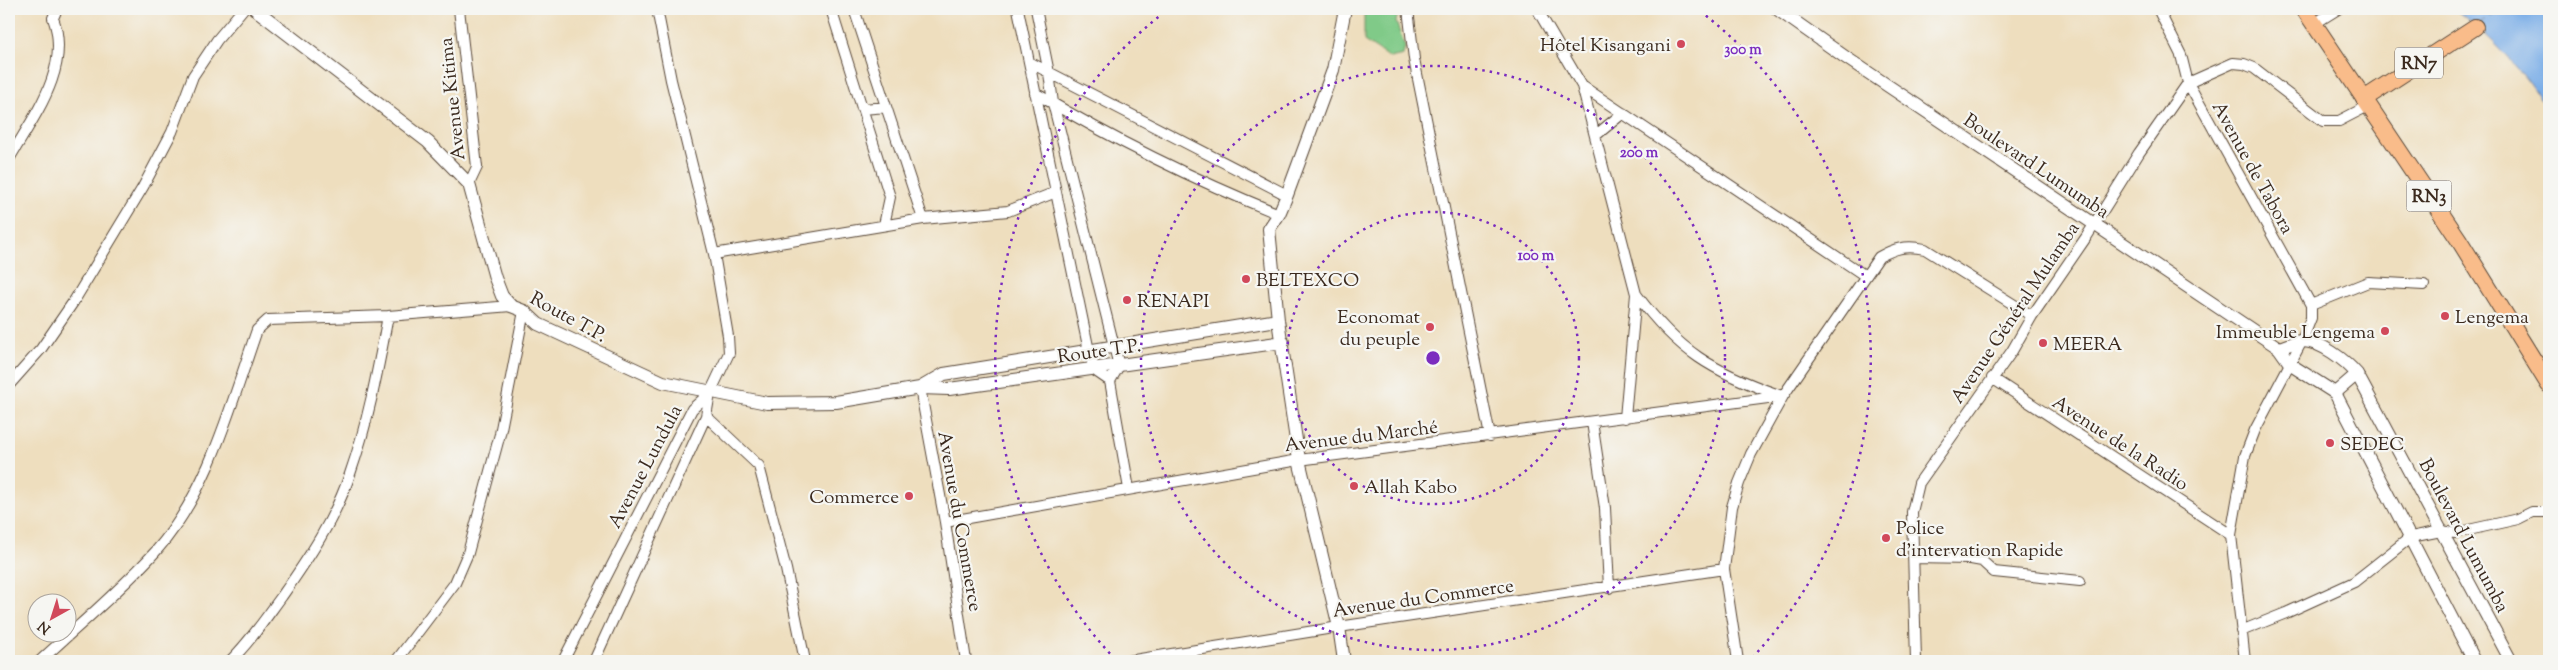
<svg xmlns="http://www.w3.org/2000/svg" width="2558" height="670" viewBox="0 0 2558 670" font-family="'Sorts Mill Goudy',serif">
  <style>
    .green { fill: #80ca88; stroke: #5e7a53 }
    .water { fill: #7aade7; stroke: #5a6c82 }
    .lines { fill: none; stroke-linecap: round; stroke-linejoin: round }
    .ferry { stroke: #515864; stroke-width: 1; stroke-dasharray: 6 5; stroke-linecap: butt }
    .minor-casing { stroke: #564536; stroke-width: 12 }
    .tertiary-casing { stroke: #564536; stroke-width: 14 }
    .primary-casing { stroke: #564536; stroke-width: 18 }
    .trunk-casing { stroke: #564536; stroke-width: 18 }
    .minor { stroke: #fff; stroke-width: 10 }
    .tertiary { stroke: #fff; stroke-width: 12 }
    .primary { stroke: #f9bc8a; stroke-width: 16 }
    .trunk { stroke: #f9bc8a; stroke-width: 16 }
    .ring { fill: none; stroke: #7b2cbf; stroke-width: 2.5; stroke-dasharray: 2.5 5 }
    .poi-dot { fill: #d1495b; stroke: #f6f6f2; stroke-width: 2 }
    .labels { text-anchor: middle; stroke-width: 4.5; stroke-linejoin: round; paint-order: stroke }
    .shield { fill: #f6f6f2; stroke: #73675e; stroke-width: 1 }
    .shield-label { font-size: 18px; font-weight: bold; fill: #3b2a1e }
    .poi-label { font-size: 19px; fill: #3b2a1e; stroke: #f6f6f2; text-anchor: start }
    .street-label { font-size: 19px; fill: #3b2a1e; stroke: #f6f6f2 }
    .centre { fill: #7b2cbf; stroke: #f6f6f2; stroke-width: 2.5 }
    .ring-label { font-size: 15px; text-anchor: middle; font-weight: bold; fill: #7b2cbf; stroke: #f6f6f2; stroke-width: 4.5; stroke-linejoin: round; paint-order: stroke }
  </style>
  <rect width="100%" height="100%" fill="#f6f6f2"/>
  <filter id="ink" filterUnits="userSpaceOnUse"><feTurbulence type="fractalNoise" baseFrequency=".02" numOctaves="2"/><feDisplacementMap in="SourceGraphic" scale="10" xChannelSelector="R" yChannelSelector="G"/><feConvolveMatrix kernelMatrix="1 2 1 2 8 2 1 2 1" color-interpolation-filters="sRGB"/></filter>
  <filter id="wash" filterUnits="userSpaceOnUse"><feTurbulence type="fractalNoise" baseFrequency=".0096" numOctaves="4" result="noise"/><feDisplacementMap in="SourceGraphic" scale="20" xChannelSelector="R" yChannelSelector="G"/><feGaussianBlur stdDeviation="1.12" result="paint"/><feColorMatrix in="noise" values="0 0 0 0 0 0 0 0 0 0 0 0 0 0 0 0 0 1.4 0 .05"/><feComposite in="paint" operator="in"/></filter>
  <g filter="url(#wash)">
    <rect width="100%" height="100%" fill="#eedebe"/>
    <!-- green -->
    <path class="green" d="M1364,9H1399L1396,22L1405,47L1403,55L1390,58L1364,41Z"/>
    <!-- water -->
    <path class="water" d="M2454,9H2549V112C2525,73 2492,36 2454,9Z"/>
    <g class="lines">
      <!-- ferry -->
      <path class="ferry" d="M2547,9H2549
        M2480,23L2489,16L2512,9"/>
    </g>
  </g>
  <g filter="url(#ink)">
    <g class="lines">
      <!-- minor casing -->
      <g class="minor-casing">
        <path id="minor" d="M459,9L477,167L469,184
          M831,9L890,197L884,225
          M854,9L923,219
          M1018,9L1089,351L1094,370L1110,381
          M1036,9L1049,73L1053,103L1119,366L1110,381L1129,489
          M1408,9L1414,59L1490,436
          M1537,9L1582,86L1636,294C1678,351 1713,372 1779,395
          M2158,9L2181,55L2188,83L2311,305V318L2302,341L2255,430L2245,456L2231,535L2245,661
          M2314,24L2338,9
          M1029,62L1287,195
          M1582,86L1864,275
          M1035,93C1114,140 1195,180 1279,214
          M863,109L886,107
          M1595,136L1623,113
          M9,159C33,117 72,69 53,18L57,9
          M714,254L923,219L1008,211L1056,192
          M2311,305L2368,282L2424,285
          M1992,378L2231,535
          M9,385L41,349L74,301L143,187L172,132L193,76L217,40L243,9
          M920,388L945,522L966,661
          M706,416L759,466L786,569L805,661
          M1625,418L1636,294
          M1592,422L1605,508L1609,588
          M945,522L1299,460L1783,396
          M1914,558L1971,559L1982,561L1994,572L2080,581
          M2241,631L2286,613L2354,582L2411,537L2441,531L2455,533L2518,519L2532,512H2549
          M40,661C79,625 121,590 156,551C209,491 231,404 257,330L268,320L388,316L511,306
          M230,661C250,642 265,619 282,596C308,559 335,519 350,474C368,423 378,369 388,316
          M396,661L455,583L468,553L500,434L524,311
          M563,661L692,409L710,393
          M594,661L706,416L710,393L729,353L728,336L714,254L671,80L657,9
          M1128,661L1339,627L1724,569
          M1738,661L1724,569L1732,507L1739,483L1751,454L1783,396L1879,257C1895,248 1906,245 1925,249L2032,316
          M1916,661L1912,512L1919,483L2012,351L2032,316L2087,236L2139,153L2188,83L2233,63L2244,64L2254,68L2323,121H2339L2368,106"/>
      </g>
      <!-- tertiary casing -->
      <g class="tertiary-casing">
        <path id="tertiary" d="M255,9L428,142L469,184L495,278L502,296L511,306L524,311L538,324L663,382L767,403L836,402L920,388L949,389L1283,342
          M1777,9L1845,57L2279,348L2291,365L2335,393L2474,661
          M2279,348C2286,346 2294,342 2301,341C2320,340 2346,361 2357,374L2511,661
          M920,388L944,374L1278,320
          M2335,393L2357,374
          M1344,661L1339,627L1299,460L1278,320L1269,229L1279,214L1287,195L1333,70L1345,9"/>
      </g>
      <!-- primary casing -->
      <g class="primary-casing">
        <path id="primary" d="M2364,99L2475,27"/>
      </g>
      <!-- trunk casing -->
      <g class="trunk-casing">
        <path id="trunk" d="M2304,9L2459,240L2549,385"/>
      </g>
      <!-- minor -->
      <use href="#minor" class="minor"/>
      <!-- tertiary -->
      <use href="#tertiary" class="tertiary"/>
      <!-- primary -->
      <use href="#primary" class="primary"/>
      <!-- trunk -->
      <use href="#trunk" class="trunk"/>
    </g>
  </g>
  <!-- distance rings -->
  <g class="ring">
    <circle cx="1433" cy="358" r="146"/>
    <circle cx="1433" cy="358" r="292"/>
    <path d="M1115 659A438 438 0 0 1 1166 11M1700 11A438 438 0 0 1 1751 659"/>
  </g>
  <!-- markers -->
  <g class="poi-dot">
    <circle cx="1681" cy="44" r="5"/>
    <circle cx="1246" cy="279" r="5"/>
    <circle cx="1127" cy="300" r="5"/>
    <circle cx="2445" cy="316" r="5"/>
    <circle cx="1430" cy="327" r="5"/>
    <circle cx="2385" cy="331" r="5"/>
    <circle cx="2043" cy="343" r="5"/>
    <circle cx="2330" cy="443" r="5"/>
    <circle cx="1354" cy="486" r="5"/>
    <circle cx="909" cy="496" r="5"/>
    <circle cx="1886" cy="538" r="5"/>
  </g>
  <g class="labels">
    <!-- shield labels -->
    <g class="shield">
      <rect x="2395" y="47.5" width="48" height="31" rx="4"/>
      <rect x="2406.5" y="180.5" width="45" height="31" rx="4"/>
    </g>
    <g class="shield-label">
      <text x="2419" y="69">RN7</text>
      <text x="2429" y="202">RN3</text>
    </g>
    <!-- poi labels -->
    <g class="poi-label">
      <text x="1671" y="51" text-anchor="end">Hôtel Kisangani</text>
      <text x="1256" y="286">BELTEXCO</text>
      <text x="1137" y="307">RENAPI</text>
      <text x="1420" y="323" text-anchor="end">Economat<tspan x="1420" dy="22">du peuple</tspan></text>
      <text x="2455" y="323">Lengema</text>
      <text x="2375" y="338" text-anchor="end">Immeuble Lengema</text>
      <text x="2053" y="350">MEERA</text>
      <text x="2340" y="450">SEDEC</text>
      <text x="1364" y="493">Allah Kabo</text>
      <text x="899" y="503" text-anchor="end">Commerce</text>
      <text x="1896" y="534">Police<tspan x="1896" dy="22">d'intervation Rapide</tspan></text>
    </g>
    <!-- street labels -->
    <g class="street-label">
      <text transform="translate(451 99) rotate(-96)" y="7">Avenue Kitima</text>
      <text transform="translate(2037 165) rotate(34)" y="7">Boulevard Lumumba</text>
      <text transform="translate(2254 167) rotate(61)" y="7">Avenue de Tabora</text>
      <text transform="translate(2014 312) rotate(-56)" y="7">Avenue Général Mulamba</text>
      <text transform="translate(569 316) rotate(29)" y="7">Route T.P.</text>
      <text transform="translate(1099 350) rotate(-8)" y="7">Route T.P.</text>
      <text transform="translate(1361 435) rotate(-7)" y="7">Avenue du Marché</text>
      <text transform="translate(2121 442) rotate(33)" y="7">Avenue de la Radio</text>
      <text transform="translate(644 466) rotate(-62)" y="7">Avenue Lundula</text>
      <text transform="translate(961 521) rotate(80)" y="7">Avenue du Commerce</text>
      <text transform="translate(2465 535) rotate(62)" y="7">Boulevard Lumumba</text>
      <text transform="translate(1423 597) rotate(-8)" y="7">Avenue du Commerce</text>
    </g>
  </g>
  <circle cx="1433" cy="358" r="8" class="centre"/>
  <g class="ring-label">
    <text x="1743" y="54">300 m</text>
    <text x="1639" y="157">200 m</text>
    <text x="1536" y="260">100 m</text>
  </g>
  <!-- margin -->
  <rect width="2558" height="670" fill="none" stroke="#f6f6f2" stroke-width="30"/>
  <!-- north arrow -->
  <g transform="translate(52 618) rotate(219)"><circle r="24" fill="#f6f6f2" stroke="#aba49d"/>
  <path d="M0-4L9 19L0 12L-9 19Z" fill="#d1495b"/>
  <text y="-8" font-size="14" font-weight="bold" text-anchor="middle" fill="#3b2a1e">N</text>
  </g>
</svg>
